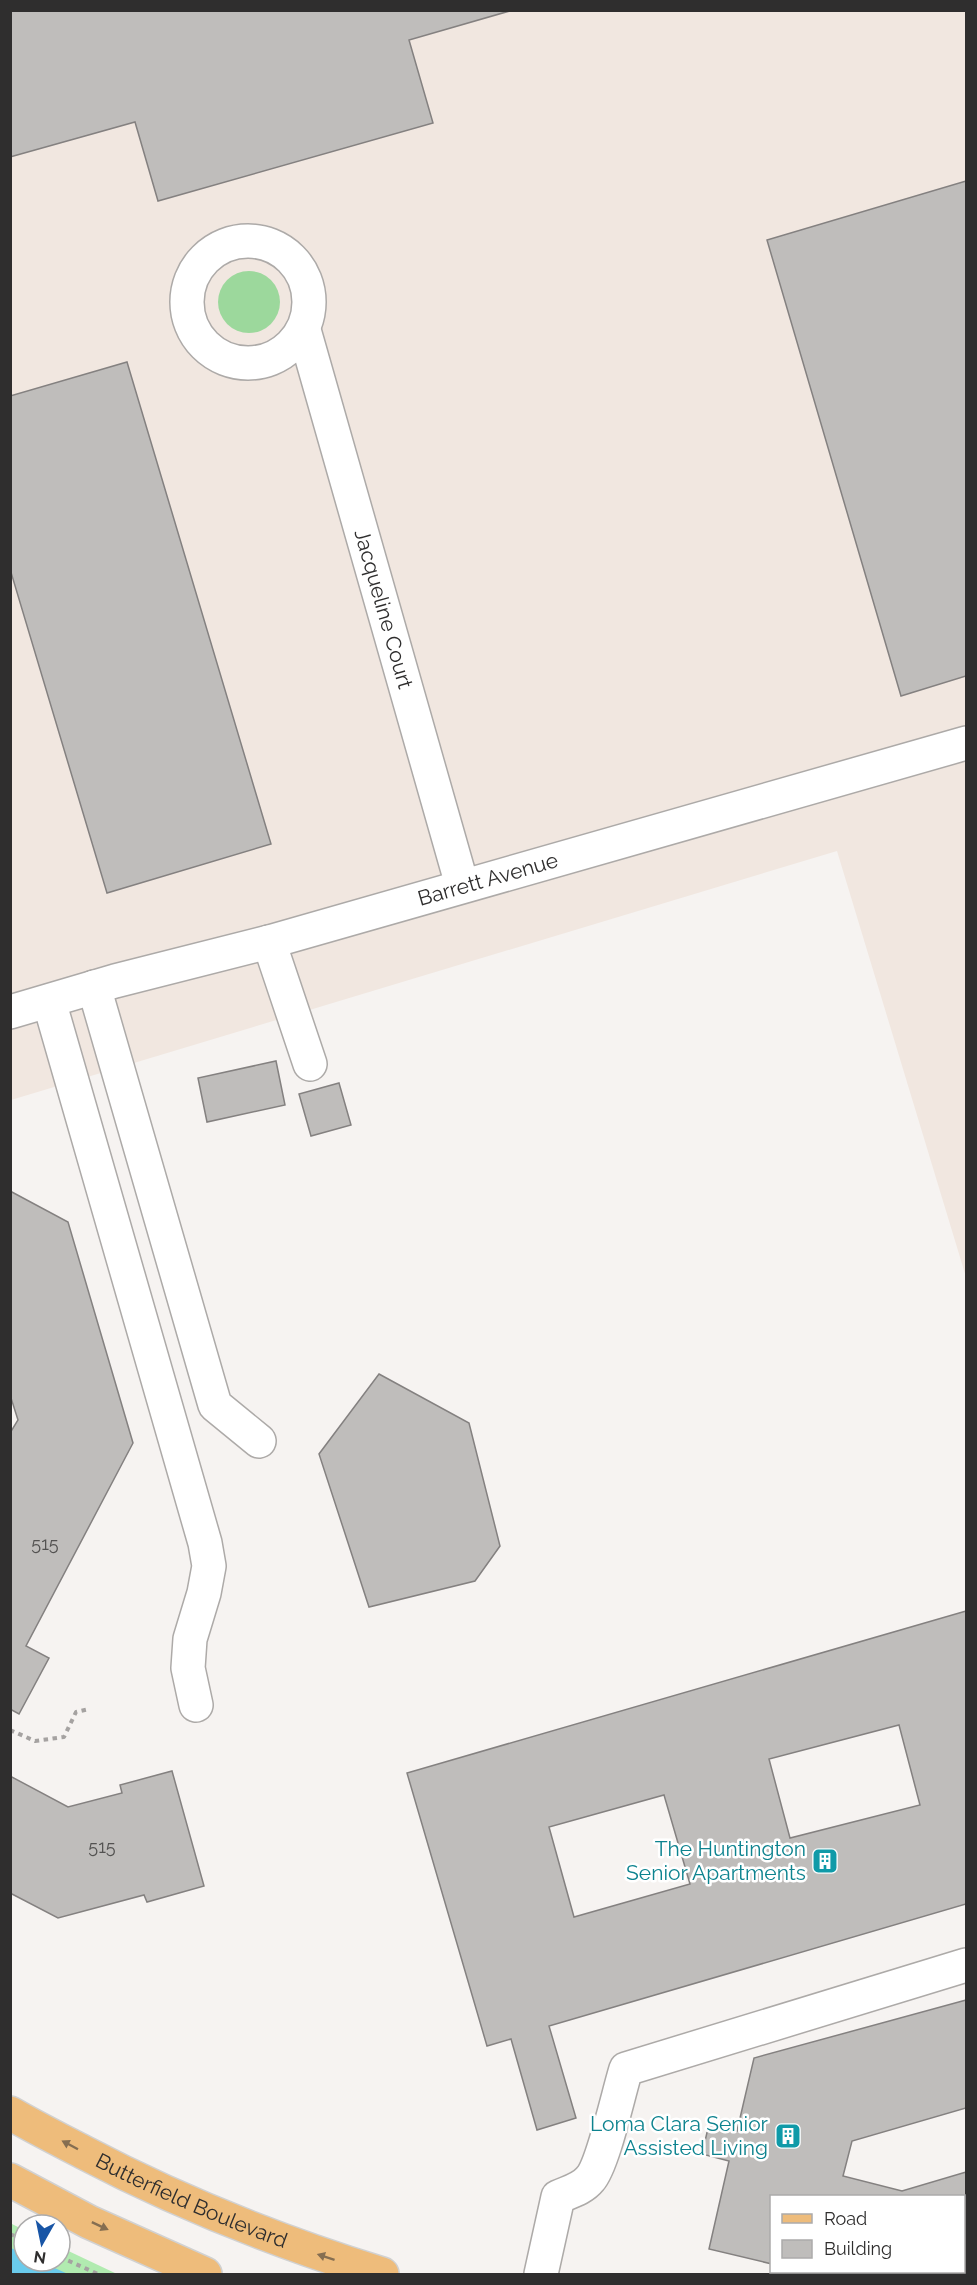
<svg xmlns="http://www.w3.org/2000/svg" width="977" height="2285" viewBox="0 0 977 2285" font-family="Raleway,sans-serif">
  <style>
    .built { fill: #f1e7e0 }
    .green { fill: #b1ebb0 }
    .forest { fill: #9cd89c }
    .water { fill: #6acbec }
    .building { fill: #bfbdbb; stroke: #848180; stroke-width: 1.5; fill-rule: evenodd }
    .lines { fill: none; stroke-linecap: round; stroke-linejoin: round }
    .minor-casing { stroke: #adaaa8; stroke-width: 36 }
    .major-casing { stroke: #d1d1d1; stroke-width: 36 }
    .path { stroke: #a5a2a1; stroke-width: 4; stroke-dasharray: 4.5 4.5; stroke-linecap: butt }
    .minor { stroke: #fff; stroke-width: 33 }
    .major { stroke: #eebc7b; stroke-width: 33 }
    .oneway { fill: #856e51 }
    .labels { text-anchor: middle; stroke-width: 5; stroke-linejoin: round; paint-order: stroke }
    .number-label { font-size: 18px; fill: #535251 }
    .street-label { font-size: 21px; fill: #2f2e2e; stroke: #fff }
    .culture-label { font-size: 21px; fill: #0d838f; stroke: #fff; text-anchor: end }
  </style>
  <rect width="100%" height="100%" fill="#f6f3f1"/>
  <!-- built -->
  <path class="built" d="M11,11H966V1277L837,851L11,1100Z"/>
  <!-- green -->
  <path class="green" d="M10,2223L24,2230V2261H60V2247L117,2274H11Z"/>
  <!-- forest -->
  <path class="forest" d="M218 302a31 31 0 1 1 62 0a31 31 0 1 1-62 0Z"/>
  <!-- water -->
  <path class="water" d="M11,2248L24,2254V2261H39L68,2274H11Z"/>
  <!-- building -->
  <path class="building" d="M10,10H513L409,40L433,123L158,201L135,122L10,157Z
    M966,181V676L901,696L767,240Z
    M127,362L271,844L107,893L10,569V396Z
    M276,1061L285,1105L207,1122L198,1078Z
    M339,1083L351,1125L311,1136L299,1094Z
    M10,1191L68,1222L133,1443L26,1646L49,1658L19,1714L10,1709V1433L18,1420L10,1395Z
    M379,1374L469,1423L500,1546L475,1581L369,1607L319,1454Z
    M966,1611V1904L549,2026L576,2118L537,2130L511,2039L487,2046L407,1773ZM899,1725L920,1805L790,1838L769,1759ZM664,1795L690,1884L574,1917L549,1827Z
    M172,1771L204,1886L147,1902L144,1895L58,1918L10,1893V1776L68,1807L122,1793L120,1785Z
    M966,2000V2108L852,2141L843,2176L902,2191L966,2172V2274H818L805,2272H964V2196H772V2264L709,2249L729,2161L702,2154L709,2124L737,2131L754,2058Z"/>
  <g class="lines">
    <!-- minor casing -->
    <g class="minor-casing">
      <g id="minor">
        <circle cx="248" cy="302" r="61"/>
        <path id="s1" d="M304,330L462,885"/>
        <path d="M269,942L310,1064"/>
        <path d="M94,987L215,1405L259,1441"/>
        <path d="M49,1001L205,1543L209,1566L204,1593L190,1639L188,1668L196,1705"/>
        <path id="s2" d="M10,1012L115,981L269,942L966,743"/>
        <path d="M541,2274L558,2197C569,2192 582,2189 590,2179C603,2165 619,2091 626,2069L966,1965"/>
      </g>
    </g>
    <!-- major casing -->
    <g class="major-casing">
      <g id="major">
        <path id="s3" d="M10,2113C34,2127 58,2139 83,2152C178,2202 279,2242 382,2274"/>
        <path d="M10,2180L89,2222L205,2274"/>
      </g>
    </g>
    <!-- path -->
    <path class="path" d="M10,1730L35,1741L64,1737L76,1712L89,1709
      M10,2234L24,2240
      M60,2257L98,2274"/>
    <!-- minor -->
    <use href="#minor" class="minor"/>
    <!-- major -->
    <use href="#major" class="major"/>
  </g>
  <!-- one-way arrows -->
  <defs><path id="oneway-solid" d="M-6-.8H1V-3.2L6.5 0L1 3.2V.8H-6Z" transform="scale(1.5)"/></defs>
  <g class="oneway">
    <use href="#oneway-solid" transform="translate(70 2145) rotate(-152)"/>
    <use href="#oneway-solid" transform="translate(100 2226) rotate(25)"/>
    <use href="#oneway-solid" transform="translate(326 2257) rotate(-162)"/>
  </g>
  <!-- icons -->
  <defs>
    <g id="building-square" transform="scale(1.35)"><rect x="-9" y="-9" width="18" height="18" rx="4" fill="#0f9aa8" stroke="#fff"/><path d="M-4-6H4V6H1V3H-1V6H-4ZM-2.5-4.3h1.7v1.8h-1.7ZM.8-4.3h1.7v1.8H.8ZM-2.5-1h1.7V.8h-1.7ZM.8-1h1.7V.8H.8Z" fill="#fff"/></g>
  </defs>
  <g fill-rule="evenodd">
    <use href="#building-square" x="825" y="1861"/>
    <use href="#building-square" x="788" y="2136"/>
  </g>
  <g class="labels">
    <!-- number labels -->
    <g class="number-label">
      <text x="45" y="1550">515</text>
      <text x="102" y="1853">515</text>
    </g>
    <!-- street labels -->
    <g class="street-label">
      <text dy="7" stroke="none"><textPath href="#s1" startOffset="290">Jacqueline Court</textPath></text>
      <text dy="7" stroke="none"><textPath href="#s2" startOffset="496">Barrett Avenue</textPath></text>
      <text dy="7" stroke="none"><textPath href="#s3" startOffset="202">Butterfield Boulevard</textPath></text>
    </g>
    <!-- culture labels -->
    <g class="culture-label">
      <text x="806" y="1856">The Huntington<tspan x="806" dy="24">Senior Apartments</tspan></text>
      <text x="768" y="2131">Loma Clara Senior<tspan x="768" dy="24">Assisted Living</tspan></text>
    </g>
  </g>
  <!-- border -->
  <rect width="977" height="2285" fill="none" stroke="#2f2e2e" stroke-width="24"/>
  <!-- legend -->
  <rect x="770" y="2195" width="195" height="78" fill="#ffffff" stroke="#acabab" stroke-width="1.5"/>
  <rect x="782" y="2214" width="30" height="9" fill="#eebc7b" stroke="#acabab" stroke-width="1.5"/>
  <text x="824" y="2225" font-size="18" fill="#2f2e2e">Road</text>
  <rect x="782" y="2240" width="30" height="18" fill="#bfbdbb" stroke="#acabab" stroke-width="1.5"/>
  <text x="824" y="2255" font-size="18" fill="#2f2e2e">Building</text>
  <!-- north arrow -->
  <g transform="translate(42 2243) rotate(189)"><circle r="28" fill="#ffffff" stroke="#acabab" stroke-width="1.5"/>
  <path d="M0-4.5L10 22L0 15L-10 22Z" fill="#1855a6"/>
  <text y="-9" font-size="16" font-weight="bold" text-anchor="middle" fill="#2f2e2e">N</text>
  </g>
</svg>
